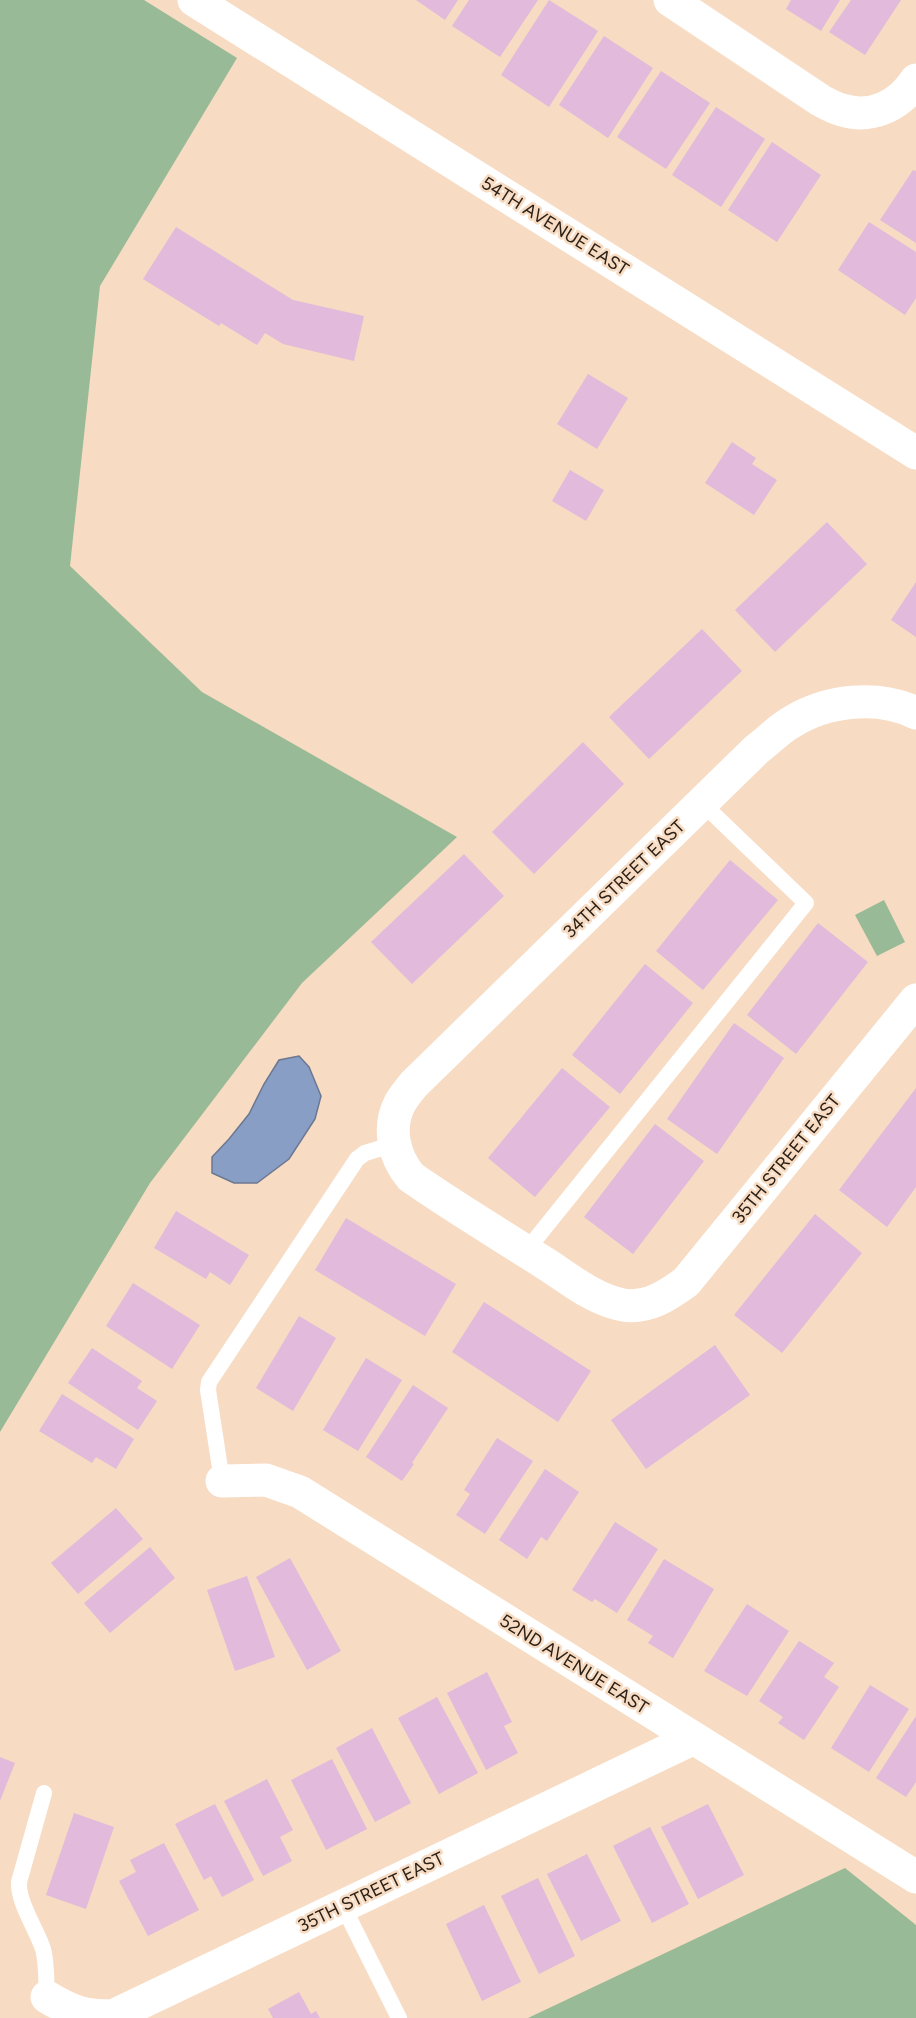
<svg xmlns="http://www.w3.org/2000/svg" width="916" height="2018" viewBox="0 0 916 2018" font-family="Figtree,sans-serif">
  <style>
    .green { fill: #98ba97 }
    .water { fill: #889ec5; stroke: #6c7891; stroke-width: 1.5 }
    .building { fill: #e2badb }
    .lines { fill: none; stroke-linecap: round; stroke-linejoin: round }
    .service { stroke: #fff; stroke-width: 16 }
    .minor { stroke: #fff; stroke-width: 33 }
    .labels { text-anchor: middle; stroke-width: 5; stroke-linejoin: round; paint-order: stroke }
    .street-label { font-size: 18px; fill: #2a2017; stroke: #f7dbc2 }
  </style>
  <rect width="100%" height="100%" fill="#f7dbc2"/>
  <!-- green -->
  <path class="green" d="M0,0H144L237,58L100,286L70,566L202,692L457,837L302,983L150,1183L0,1432Z
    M884,900L905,942L877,956L855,915Z
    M845,1868L916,1925V2018H528Z"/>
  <!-- water -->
  <path class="water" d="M299,1056L309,1067L321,1096L315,1119L289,1159L257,1183H234L212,1173V1157L229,1139L249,1114L264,1084L279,1060Z"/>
  <!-- building -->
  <path class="building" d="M416,0H458L445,20Z
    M469,0H538L500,57L452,26Z
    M549,0L598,31L549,107L501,75Z
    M791,0H840L821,31L786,9Z
    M851,0H901L865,55L829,32Z
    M604,36L653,68L608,138L559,105Z
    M661,71L710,103L666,169L617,137Z
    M716,107L765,139L721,207L672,175Z
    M772,142L821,175L777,242L728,210Z
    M913,170L916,171V243L880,220Z
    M869,222L916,252V298L905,315L838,270Z
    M176,227L293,300L364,316L354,361L283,344L265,333L257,345L221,323L219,326L143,279Z
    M588,374L628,398L597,449L557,424Z
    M732,442L756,458L752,464L777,480L754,515L705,483Z
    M570,470L604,490L586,521L552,501Z
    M827,522L867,564L775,652L735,610Z
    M916,582V637L891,620Z
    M702,629L742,671L649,759L609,717Z
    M583,742L624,784L534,874L492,832Z
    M464,854L504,896L412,984L371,942Z
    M730,860L778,900L703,990L656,951Z
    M818,923L868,962L796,1054L747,1015Z
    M645,964L693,1003L620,1094L572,1055Z
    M734,1023L784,1058L717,1154L667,1119Z
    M562,1068L610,1107L535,1197L488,1158Z
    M916,1088V1187L887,1227L839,1190Z
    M655,1124L704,1161L633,1254L584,1217Z
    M176,1211L249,1255L230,1285L210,1272L206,1279L154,1248Z
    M815,1214L862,1253L782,1353L734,1315Z
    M346,1218L456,1284L425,1336L315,1270Z
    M133,1283L200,1325L172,1369L106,1326Z
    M484,1302L591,1371L558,1422L452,1352Z
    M299,1316L336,1338L293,1411L256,1388Z
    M715,1345L750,1395L646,1469L611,1420Z
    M92,1348L142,1381L137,1388L157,1401L138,1430L68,1383Z
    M366,1358L402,1380L358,1451L323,1430Z
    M413,1385L448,1408L412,1463L414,1464L402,1481L366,1457Z
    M62,1394L134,1439L116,1469L96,1457L92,1463L39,1431Z
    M497,1438L533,1461L485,1534L456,1515L470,1494L464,1490Z
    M545,1469L579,1492L547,1541L541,1537L527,1559L499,1540Z
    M116,1508L143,1539L78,1594L51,1563Z
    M615,1522L658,1549L617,1613L595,1599L592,1602L572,1590Z
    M150,1547L175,1578L110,1633L84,1603Z
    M290,1558L341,1651L307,1670L256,1577Z
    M664,1559L714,1589L673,1658L648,1643L653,1636L627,1620Z
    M247,1576L275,1657L235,1671L207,1590Z
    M747,1604L789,1631L747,1696L704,1671Z
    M799,1641L834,1663L824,1677L839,1687L804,1740L778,1723L783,1717L759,1701Z
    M487,1672L512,1722L504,1726L518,1753L486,1770L447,1693Z
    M870,1685L909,1709L869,1772L831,1748Z
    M437,1697L478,1773L439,1794L398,1718Z
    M916,1716V1782L906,1797L876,1778Z
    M372,1728L411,1803L375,1822L336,1748Z
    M0,1757L15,1763L0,1801Z
    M332,1759L367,1829L326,1850L291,1780Z
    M267,1779L293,1830L280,1837L292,1861L263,1876L224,1801Z
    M215,1804L254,1880L222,1897L211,1876L204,1880L175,1824Z
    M708,1804L744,1875L698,1899L661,1827Z
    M74,1813L114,1827L86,1909L46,1895Z
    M650,1827L689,1904L652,1923L613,1846Z
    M164,1843L199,1910L148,1936L119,1881L136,1872L130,1860Z
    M587,1854L621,1921L581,1941L547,1874Z
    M538,1878L575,1956L539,1974L501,1896Z
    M484,1905L521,1982L482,2001L446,1924Z
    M299,1992L311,2014L316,2011L320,2018H273L268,2009Z"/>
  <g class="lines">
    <!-- service -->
    <path class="service" d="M526,1251L806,903L702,803
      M222,1481L208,1390L209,1382L357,1159L365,1153L395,1144
      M44,1793L19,1882C18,1903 36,1928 43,1949C47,1963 46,1982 47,1997
      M343,1906L399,2018"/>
    <!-- minor -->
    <path class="minor" d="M194,0L916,453
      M670,0L820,100C827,104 834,108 842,110C871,119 900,106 916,80
      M916,713C878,694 826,700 790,723C778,730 768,741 757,749L414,1084C409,1090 404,1096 400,1103C387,1128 394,1157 411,1177C454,1207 499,1234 543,1262C567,1277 594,1300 623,1305C648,1309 668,1295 686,1282L916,1000
      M222,1481L266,1480L300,1492L916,1877
      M47,1997C72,2012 83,2016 113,2016L692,1739"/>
  </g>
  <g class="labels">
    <!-- street labels -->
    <g class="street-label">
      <text transform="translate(555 226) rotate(32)" y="6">54TH AVENUE EAST</text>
      <text transform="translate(624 879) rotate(-44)" y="6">34TH STREET EAST</text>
      <text transform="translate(786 1159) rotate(-51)" y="6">35TH STREET EAST</text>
      <text transform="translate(574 1664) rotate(32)" y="6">52ND AVENUE EAST</text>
      <text transform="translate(371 1892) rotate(-26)" y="6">35TH STREET EAST</text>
    </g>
  </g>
</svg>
